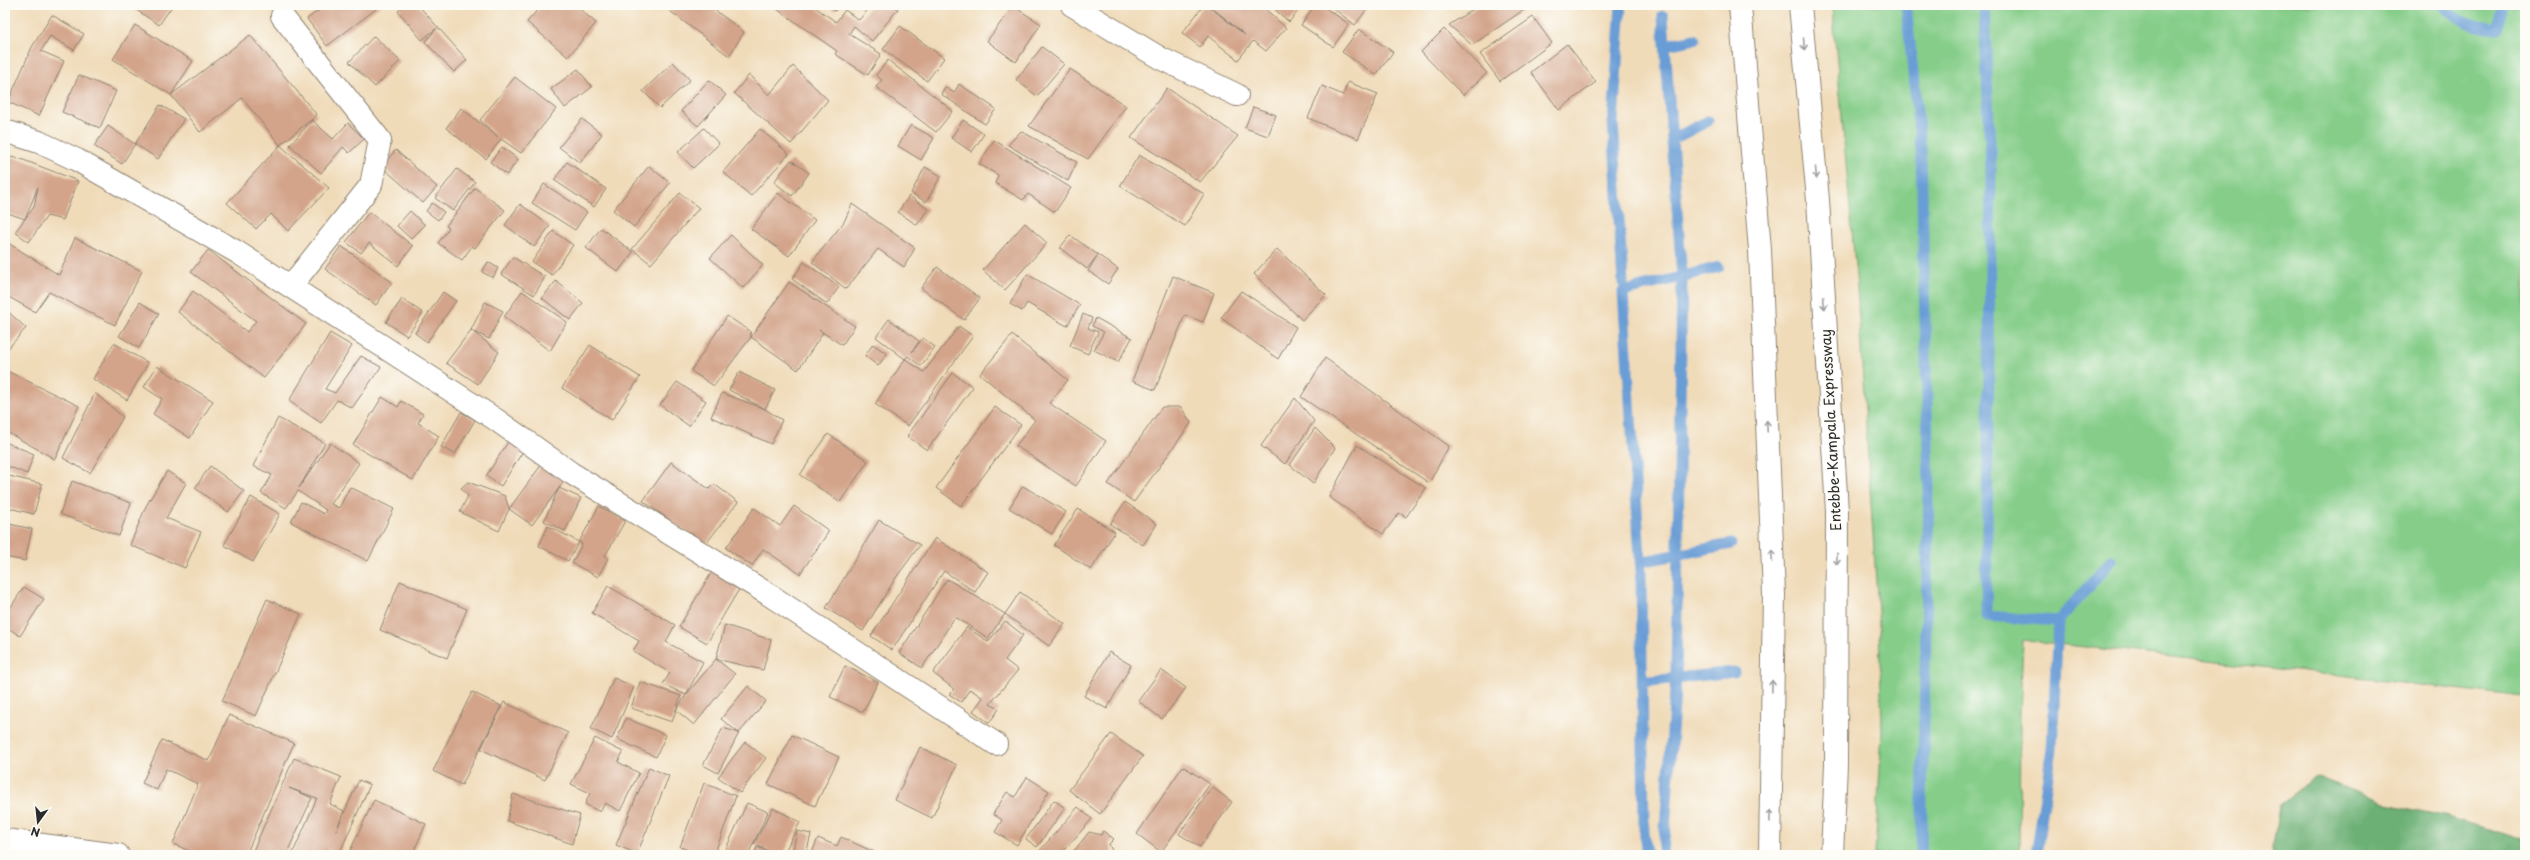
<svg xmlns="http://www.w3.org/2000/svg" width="2530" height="860" viewBox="0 0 2530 860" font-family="'Playpen Sans',sans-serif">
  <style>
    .green { fill: #85cd89; stroke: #587c5a }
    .forest { fill: #6cb075; stroke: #4c6e50 }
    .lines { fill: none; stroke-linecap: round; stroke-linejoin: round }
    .stream { stroke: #699dd5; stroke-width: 11 }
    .building { fill: #d3a48a }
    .street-casing { stroke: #8e8372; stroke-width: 24 }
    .highway-casing { stroke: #8e8372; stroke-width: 24 }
    .street { stroke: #fff; stroke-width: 22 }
    .highway { stroke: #fff; stroke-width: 22 }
    .oneway { stroke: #a0a0a0 }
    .labels { text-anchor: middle; stroke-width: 3; stroke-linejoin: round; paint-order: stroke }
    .street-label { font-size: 14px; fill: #2b2b2b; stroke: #fdfcf7 }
  </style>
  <rect width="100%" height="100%" fill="#fdfcf7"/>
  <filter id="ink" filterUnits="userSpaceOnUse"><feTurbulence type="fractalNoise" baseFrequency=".025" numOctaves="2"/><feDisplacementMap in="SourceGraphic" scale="8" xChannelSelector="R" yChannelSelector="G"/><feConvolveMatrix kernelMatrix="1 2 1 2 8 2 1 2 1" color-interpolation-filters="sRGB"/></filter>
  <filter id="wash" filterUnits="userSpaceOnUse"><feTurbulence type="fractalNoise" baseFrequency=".012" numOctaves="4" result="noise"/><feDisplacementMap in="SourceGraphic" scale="16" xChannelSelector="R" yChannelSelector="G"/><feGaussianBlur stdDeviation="0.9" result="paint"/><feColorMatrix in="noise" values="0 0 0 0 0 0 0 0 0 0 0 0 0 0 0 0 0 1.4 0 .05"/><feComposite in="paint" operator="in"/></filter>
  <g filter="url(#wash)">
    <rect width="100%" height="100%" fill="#f0dbb9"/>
    <!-- green -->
    <path class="green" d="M1832,5H2525V697L2023,640L2020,715L2019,855H1875L1882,732L1879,627L1857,288Z"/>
    <!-- forest -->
    <path class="forest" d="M2316,776L2387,804L2448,817L2525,840V855H2272L2279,806Z"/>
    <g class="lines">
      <!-- stream -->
      <path class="stream" d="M1621,5L1613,123L1623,283
        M1906,5L1921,150L1929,488L1921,855
        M1984,5L1991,170L1986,616L2058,621
        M2444,5C2455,21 2479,28 2498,29L2502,5
        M1666,45L1695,39
        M1673,139L1708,121
        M1640,562L1731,544
        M1642,682L1734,672
        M1647,855L1644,832L1641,572L1623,292L1719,267
        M1663,855L1676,678L1682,277L1663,16
        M2036,855L2052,749L2058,621L2112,560"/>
    </g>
    <g id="blocks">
      <!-- building -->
      <path class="building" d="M129,5H173L159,25Z
        M326,5H379L380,6L327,46L307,19Z
        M405,5H418L467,60L454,72L425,42L437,28L422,40L398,11Z
        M542,5H575L596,23L568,57L527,22Z
        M662,5H708L744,32L729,56Z
        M771,5H812L836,22L845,10L859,20L872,5H893L898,9L872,41L854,26L849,34L881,54L868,75L835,54L837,51Z
        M827,5H839L835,11Z
        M1204,5H1207L1245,35L1209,5H1261L1286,28L1266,51L1253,41L1238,60L1208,36L1200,47L1182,33Z
        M1270,5H1303L1289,22Z
        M1315,5H1321L1349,24L1333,47L1301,25Z
        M1329,5H1370L1355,25Z
        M1480,5H1531L1472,45L1449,25Z
        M1013,6L1041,24L1016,62L987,41Z
        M52,15L84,34L74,50L50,36L41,51L64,61L39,116L8,102L32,47Z
        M1533,17L1552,43L1500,81L1480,54Z
        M135,25L193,61L171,95L113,59Z
        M900,26L944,58L927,81L883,49Z
        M1359,29L1393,52L1376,75L1342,52Z
        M1444,29L1487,73L1463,95L1421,52Z
        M250,35L317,115L280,145L242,98L200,132L171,95Z
        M374,36L400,61L375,87L349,62Z
        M1567,44L1596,82L1559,110L1531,72Z
        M1042,47L1064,64L1037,96L1016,80Z
        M888,60L953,111L936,132L876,87L882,80L876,75Z
        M673,62L690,80L660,108L643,91Z
        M793,66L828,100L791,144L734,93L749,75L769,95Z
        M578,69L592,87L565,108L551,89Z
        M1070,69L1126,106L1088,159L1029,126Z
        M79,75L116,91L100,128L62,112Z
        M515,77L556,109L521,153L501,139L486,159L446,128L461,108L498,137L480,120Z
        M709,80L726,95L698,126L681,111Z
        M1348,82L1378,94L1358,139L1308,118L1322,86L1343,95Z
        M959,84L996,109L985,124L941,94L945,87L954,93Z
        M1167,88L1238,136L1200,182L1131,138Z
        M160,105L184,119L158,159L135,144L122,164L94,146L108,126L135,144Z
        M1253,107L1276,115L1268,136L1245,128Z
        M582,119L602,134L580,163L559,147Z
        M312,120L333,139L348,123L364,139L349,153L343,147L321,173L290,145Z
        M963,120L984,134L972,152L951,138Z
        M911,125L934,138L921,160L898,146Z
        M704,128L719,144L693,168L678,152Z
        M760,129L789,154L751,196L723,172Z
        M1021,131L1077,162L1068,181L1008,145Z
        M994,140L1071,188L1055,212L1028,194L1023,200L995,183L998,175L979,164Z
        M280,145L329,188L288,231L271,214L256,229L227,203Z
        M502,147L518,159L507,175L490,162Z
        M396,150L437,187L423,203L381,166Z
        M1139,155L1204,194L1185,226L1120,186Z
        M5,156L21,159L78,181L63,220L47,216L29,242L15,232L24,220L34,207L38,187L25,219L5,212Z
        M791,160L809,173L792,196L774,182Z
        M567,162L606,189L594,207L554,180Z
        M649,166L670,183L634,227L613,210Z
        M925,167L941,176L926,202L911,193Z
        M457,169L475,182L453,211L435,198Z
        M544,184L587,212L575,230L532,203Z
        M475,188L505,210L475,248L472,246L462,260L438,243L449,228L446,226Z
        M680,193L699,208L651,264L632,249Z
        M778,193L815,220L789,256L751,229Z
        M909,196L928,209L917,225L898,212Z
        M432,203L444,212L438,220L426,211Z
        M520,204L550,226L534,247L505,225Z
        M852,204L915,248L904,267L878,249L846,289L812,262L844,222Z
        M410,211L425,225L411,239L397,226Z
        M369,212L413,246L398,266L369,243L361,253L346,242Z
        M1025,223L1047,243L1005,290L983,270Z
        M601,228L633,252L618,272L586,248Z
        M553,231L573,245L552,275L532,262Z
        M731,235L763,265L743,288L710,258Z
        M1070,235L1118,269L1108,284L1088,271L1097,256L1087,269L1060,248Z
        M75,238L142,271L115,325L49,292L35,312L7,296L5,298V241L59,275Z
        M341,246L392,282L376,305L325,269Z
        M1277,249L1326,295L1302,320L1254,274Z
        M208,250L306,324L264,378L178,312L193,291L247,332L256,321L191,272Z
        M513,257L545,277L534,295L501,274Z
        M488,262L498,268L493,278L482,272Z
        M804,262L839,287L827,304L792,279Z
        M937,267L980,298L964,320L921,288Z
        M1027,274L1080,305L1067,326L1027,303L1022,311L1010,304Z
        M1173,276L1214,293L1203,322L1185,315L1155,390L1132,381Z
        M556,281L583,303L570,320L542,298Z
        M789,282L855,326L842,345L819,330L823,333L798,370L751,337L714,386L691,371L727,316L750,331L751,337Z
        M522,291L567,322L550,351L504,317Z
        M1241,291L1296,327L1278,359L1221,318Z
        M443,292L456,301L427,342L415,333Z
        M402,299L423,313L407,336L386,322Z
        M140,302L159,314L139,348L119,336Z
        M485,302L503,311L489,339L471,330L499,352L478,384L446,363L471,330Z
        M5,309L26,328L5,352Z
        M1083,314L1092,318L1088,328L1098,332L1088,354L1070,346Z
        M1096,318L1132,338L1118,362L1094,350L1104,332L1092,326Z
        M889,319L919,341L912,352L923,338L935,347L921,366L908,356L905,359L876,337Z
        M959,326L973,336L908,426L875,404L905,359L924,372Z
        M330,333L352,346L325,389L335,393L361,356L381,367L352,408L337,400L321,423L289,401Z
        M1012,335L1068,380L1049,403L1106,441L1076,486L1016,446L1035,420L980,374Z
        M114,343L148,363L127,400L93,379Z
        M873,344L887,354L878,366L865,356Z
        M590,345L640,377L612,420L562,388Z
        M1325,358L1449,446L1429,483L1301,397Z
        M157,366L213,401L190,438L153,414L162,399L144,387Z
        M5,370L79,406L55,459L5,431Z
        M739,372L775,390L765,409L782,420L771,444L711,417L722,393L765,409L729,390Z
        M953,373L973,387L927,450L907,436Z
        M677,382L706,401L689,426L660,405Z
        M95,393L123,417L90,473L63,458Z
        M382,397L398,407L401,401L423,414L418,423L439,436L413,480L353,445Z
        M1295,398L1314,421L1285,464L1261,446Z
        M995,407L1021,425L961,506L936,488Z
        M1162,407H1181L1191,423L1134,502L1108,484Z
        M461,412L475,420L455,454L441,447Z
        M278,418L325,443L299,488L330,443L359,463L331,504L339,508L350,487L394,509L368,561L291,522L301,502L324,514L326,510L298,491L286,508L261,493L272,475L253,466Z
        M1315,428L1335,448L1313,484L1290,465Z
        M828,434L868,461L840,502L800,475Z
        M510,439L525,448L501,486L486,476Z
        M5,442L34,454L27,474L5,465Z
        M1357,445L1426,488L1406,517L1399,513L1383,534L1329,497Z
        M671,462L709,489L714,484L738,502L705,545L643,501Z
        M542,464L565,480L559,488L581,498L565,531L544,521L559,488L532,525L509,509Z
        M210,466L244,491L228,512L195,488Z
        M167,471L186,483L166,518L201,532L185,568L130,545L146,506Z
        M5,475L42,484L34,514L5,507Z
        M72,481L131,503L119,536L60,514Z
        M468,482L505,496L509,509L499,531L460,512L468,496L461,488Z
        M1023,486L1066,512L1052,534L1009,508Z
        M251,497L280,514L253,562L224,545Z
        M1125,502L1157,524L1143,545L1110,524Z
        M599,506L625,521L605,556L608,558L598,577L572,563L582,544L579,542Z
        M794,506L829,531L800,574L763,549L752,566L726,548L754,508L780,526Z
        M1078,509L1115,532L1091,570L1054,545Z
        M879,520L920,545L895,579L863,631L826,608Z
        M5,523L32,529L25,561L5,557Z
        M548,526L579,542L568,561L539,546Z
        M935,538L988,572L975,592L944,571L892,650L871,636Z
        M713,570L741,586L707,643L679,627Z
        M947,579L1005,614L988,638L955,617L922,668L899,653Z
        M400,581L467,609L447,658L380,630Z
        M608,586L675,625L666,642L703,662L686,695L716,659L735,674L694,725L676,710L672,722L631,708L640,682L681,696L676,710L686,695L663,684L670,673L633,651L639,641L592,613Z
        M24,587L44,599L20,636L5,626V616Z
        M1020,592L1065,624L1049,646L1005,614Z
        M267,599L301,614L256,716L222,701Z
        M1005,621L1023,635L1005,660L1018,670L990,704L999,709L989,723L973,711L983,698L970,689L961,702L949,694L954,689L933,673L967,627L988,642Z
        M725,625L771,640L763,670L716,659Z
        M1109,652L1131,665L1107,709L1084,696Z
        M845,666L878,682L863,712L830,697Z
        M1161,670L1186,688L1162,719L1138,701Z
        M614,678L634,687L612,739L591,729Z
        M748,686L766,701L739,733L718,773L703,765L723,728L739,733L721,719Z
        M472,692L501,706L462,785L433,771Z
        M504,702L568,733L545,780L481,749Z
        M229,715L294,743L246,855H199L173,844L198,784L166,769L157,790L142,783L162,740L209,761Z
        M626,718L666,735L656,757L617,739Z
        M1111,734L1143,756L1100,814L1069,790Z
        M792,735L839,757L815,806L768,784Z
        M595,738L623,752L618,762L639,773L620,811L605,803L600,812L585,804L590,793L571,784Z
        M745,742L766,758L740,793L718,777Z
        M920,747L957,765L932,818L895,800Z
        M294,758L341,777L330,804L344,811L336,831L359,780L370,785L339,854L327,849L325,855H292L317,798L289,788L312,798L286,855H251Z
        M1183,766L1210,784L1161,852L1137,834Z
        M649,767L669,776L637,854L616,845Z
        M1027,777L1049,791L1017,845L995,832L1002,820L993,814L1007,792L1015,797Z
        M704,783L736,796L714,855H701L680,847Z
        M1212,787L1232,802L1200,847L1179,834Z
        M513,794L580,815L572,844L507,821Z
        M374,800L426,824L412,855H348Z
        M1054,800L1065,808L1037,847L1026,839Z
        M747,803L768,812L748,855H723Z
        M1078,807L1092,819L1060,855H1036Z
        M773,808L800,822L783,855H777L754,844Z
        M797,831L811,834L806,855H792Z
        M1103,831L1114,839L1109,844L1112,851L1109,855H1071L1089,832L1101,835Z
        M841,837L865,848L882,855H811L818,838L837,846Z
        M757,847L776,855H754Z"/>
    </g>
  </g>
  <g filter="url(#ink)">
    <use href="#blocks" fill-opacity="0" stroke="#8e8372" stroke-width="1"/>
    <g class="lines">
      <!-- street casing -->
      <g class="street-casing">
        <path id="street" d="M1072,5L1160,58L1237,95
          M282,16L380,140L371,185L291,286
          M5,131L39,142L77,160L237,252L495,419L571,473L768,594L996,744
          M5,840L118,855"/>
      </g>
      <!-- highway casing -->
      <g class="highway-casing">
        <path id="highway" d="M1740,5L1760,250L1774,594L1770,855
          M1800,5L1818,200L1837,511L1836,764L1832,855"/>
      </g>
      <!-- street -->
      <use href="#street" class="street"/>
      <!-- highway -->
      <use href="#highway" class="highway"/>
    </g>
    <!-- one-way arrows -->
    <defs><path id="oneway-shaft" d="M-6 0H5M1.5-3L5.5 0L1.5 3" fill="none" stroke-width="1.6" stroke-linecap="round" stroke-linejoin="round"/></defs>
    <g class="oneway">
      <use href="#oneway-shaft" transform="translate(1804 44) rotate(85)"/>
      <use href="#oneway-shaft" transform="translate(1816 173) rotate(85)"/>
      <use href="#oneway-shaft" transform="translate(1824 303) rotate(87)"/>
      <use href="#oneway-shaft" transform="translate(1767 426) rotate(-92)"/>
      <use href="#oneway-shaft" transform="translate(1772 556) rotate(-92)"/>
      <use href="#oneway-shaft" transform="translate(1837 559) rotate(90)"/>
      <use href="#oneway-shaft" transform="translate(1772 686) rotate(-89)"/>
      <use href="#oneway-shaft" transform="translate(1770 816) rotate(-89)"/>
    </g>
  </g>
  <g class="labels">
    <!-- street labels -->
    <g class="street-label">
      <text transform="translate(1831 430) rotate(-93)" y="5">Entebbe–Kampala Expressway</text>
    </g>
  </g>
  <!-- margin -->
  <rect width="2530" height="860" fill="none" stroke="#fdfcf7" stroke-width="20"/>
  <!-- north arrow -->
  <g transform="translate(38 822) rotate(195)" stroke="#fdfcf7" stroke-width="3" paint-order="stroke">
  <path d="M0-3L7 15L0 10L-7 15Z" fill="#2b2b2b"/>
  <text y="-6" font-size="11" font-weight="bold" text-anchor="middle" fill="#2b2b2b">N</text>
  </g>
</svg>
